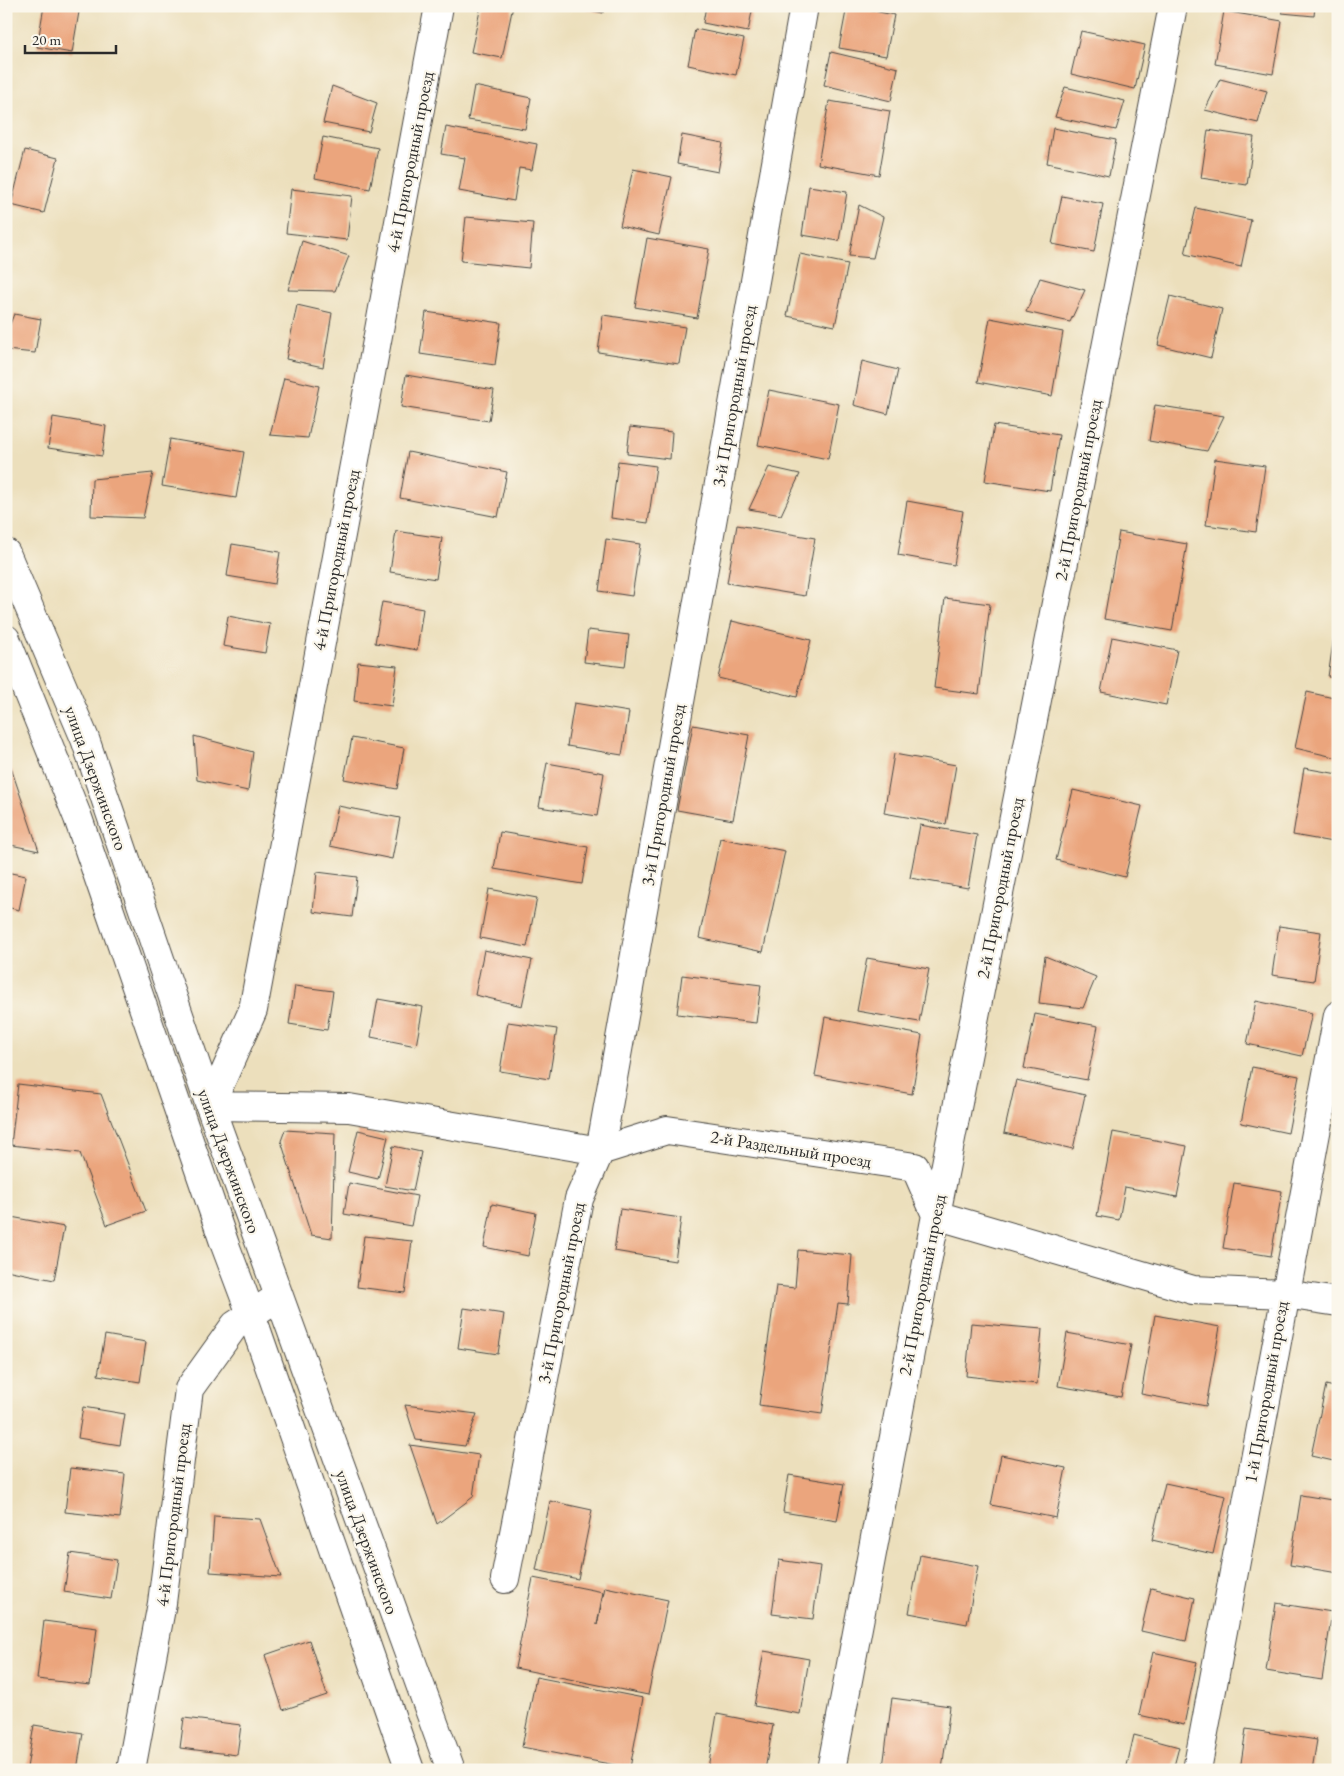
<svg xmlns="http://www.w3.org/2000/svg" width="1344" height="1776" viewBox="0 0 1344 1776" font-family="'EB Garamond',serif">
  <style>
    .building { fill: #eba57d }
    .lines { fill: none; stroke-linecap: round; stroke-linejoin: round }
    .minor-casing { stroke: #484641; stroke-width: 30 }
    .major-casing { stroke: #484641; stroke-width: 30 }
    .minor { stroke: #fff; stroke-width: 28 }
    .major { stroke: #fff; stroke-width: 28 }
    .labels { text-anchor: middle; stroke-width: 4.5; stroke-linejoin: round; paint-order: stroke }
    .street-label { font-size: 18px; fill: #2b2b2b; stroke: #fbf7ec }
  </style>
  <rect width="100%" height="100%" fill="#fbf7ec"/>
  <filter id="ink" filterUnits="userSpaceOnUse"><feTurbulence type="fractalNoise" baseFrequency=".02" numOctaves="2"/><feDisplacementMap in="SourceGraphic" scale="10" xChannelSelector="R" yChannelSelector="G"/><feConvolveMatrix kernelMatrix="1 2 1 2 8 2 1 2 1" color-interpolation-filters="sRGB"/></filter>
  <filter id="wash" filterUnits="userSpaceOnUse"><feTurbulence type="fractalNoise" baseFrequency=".0096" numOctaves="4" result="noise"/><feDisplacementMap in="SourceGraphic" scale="20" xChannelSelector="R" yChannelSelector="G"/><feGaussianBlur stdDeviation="1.12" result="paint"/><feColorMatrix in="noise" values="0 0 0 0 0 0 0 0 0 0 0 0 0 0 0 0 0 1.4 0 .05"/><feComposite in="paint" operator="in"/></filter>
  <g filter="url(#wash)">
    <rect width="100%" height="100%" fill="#ecdfbc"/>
    <g id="blocks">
      <!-- building -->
      <path class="building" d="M44,6H80L72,53L37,47Z
        M481,6H513L502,58L471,52Z
        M572,6H604L603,13Z
        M706,6H753L748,32L703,23Z
        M847,6L894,15L886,56L839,48Z
        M1283,6H1315L1314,16L1282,13Z
        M1224,11L1282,21L1273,74L1215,64Z
        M695,29L744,39L736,75L688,65Z
        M1081,31L1145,45L1135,89L1071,74Z
        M831,52L898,68L891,101L824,85Z
        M1220,79L1267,91L1258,123L1205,110Z
        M332,86L377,103L369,132L323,123Z
        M474,86L531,98L525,129L468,120Z
        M1065,87L1125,101L1116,130L1055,117Z
        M829,101L890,111L879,175L818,164Z
        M446,127L537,144L532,170L519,168L514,201L459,191L465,158L441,154Z
        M1053,128L1116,140L1109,176L1047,163Z
        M1208,130L1254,137L1247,185L1201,178Z
        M682,135L723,143L718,172L677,164Z
        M323,137L378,148L370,189L315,178Z
        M25,150L58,158L44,213L11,205Z
        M633,169L672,177L659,235L620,226Z
        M809,186L847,192L839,241L802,235Z
        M291,189L352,196L347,240L286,233Z
        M1062,196L1103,204L1094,252L1052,244Z
        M859,205L883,217L873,258L849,256Z
        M1196,208L1251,220L1241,267L1185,254Z
        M466,217L533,223L529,268L461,261Z
        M647,238L709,249L697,318L635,307Z
        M302,241L349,256L335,291L288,290Z
        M800,254L848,264L835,326L787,316Z
        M1040,278L1085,290L1070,322L1026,312Z
        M1170,296L1222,309L1211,358L1158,345Z
        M297,305L332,313L323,367L286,359Z
        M426,312L501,323L495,365L420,354Z
        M14,314L41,319L35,353L6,350V334Z
        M603,315L685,327L679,364L598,352Z
        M990,318L1063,332L1052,396L978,382Z
        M862,361L898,370L888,414L854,405Z
        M406,375L494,390L489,421L401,407Z
        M284,378L319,386L308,438L270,435Z
        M769,390L839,404L828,459L758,445Z
        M1155,405L1224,416L1207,451L1149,441Z
        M53,417L106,426L102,456L48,448Z
        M994,425L1059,435L1050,491L985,481Z
        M630,427L672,432L670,459L627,454Z
        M170,439L244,452L236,498L162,486Z
        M408,452L507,472L498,517L400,498Z
        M1215,459L1265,466L1256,532L1206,525Z
        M618,461L656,466L648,523L611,518Z
        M769,467L800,474L781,515L749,509Z
        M153,473L143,518L91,516L92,479Z
        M907,501L963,511L954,565L898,555Z
        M737,525L815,538L805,596L727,583Z
        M396,531L442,538L436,579L390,572Z
        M1119,532L1187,544L1172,631L1104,619Z
        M606,539L640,544L632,596L599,591Z
        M232,544L280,552L275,584L227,576Z
        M945,598L990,604L979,694L934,688Z
        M382,602L423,609L417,650L375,643Z
        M228,616L270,624L265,653L223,646Z
        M732,621L811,640L797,697L718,678Z
        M1335,629H1338V678L1328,677Z
        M588,630L629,635L625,667L584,662Z
        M1112,637L1177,650L1166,705L1101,692Z
        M358,662L397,666L392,706L354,701Z
        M1307,692L1338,699V758L1295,748Z
        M574,703L629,712L622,755L567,746Z
        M693,725L749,735L733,820L677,810Z
        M194,736L253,752L248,791L197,780Z
        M352,738L404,748L397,789L344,779Z
        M894,754L956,765L946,824L884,813Z
        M7,756L39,851L6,844Z
        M547,763L604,773L597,816L539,807Z
        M1304,768L1338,774V843L1293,835Z
        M1073,790L1142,806L1125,877L1056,860Z
        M338,806L400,818L392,859L330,846Z
        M920,825L977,835L968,888L910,878Z
        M500,832L588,847L582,884L494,869Z
        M720,838L785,851L763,952L699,938Z
        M6,872L26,876L19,910L6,907Z
        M317,872L357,877L352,917L313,912Z
        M489,889L537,898L527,947L480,938Z
        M1279,926L1321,932L1314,981L1272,975Z
        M484,950L532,960L522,1006L475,995Z
        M1045,956L1096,977L1083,1008L1039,1003Z
        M867,958L929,969L919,1022L857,1011Z
        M682,975L761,985L756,1023L677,1014Z
        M295,986L333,991L327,1030L289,1024Z
        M378,999L423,1007L416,1046L371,1037Z
        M1256,1001L1312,1013L1302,1056L1247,1044Z
        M1035,1014L1098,1026L1087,1080L1024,1068Z
        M825,1017L922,1035L912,1094L815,1076Z
        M508,1022L557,1029L549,1079L500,1071Z
        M1252,1067L1299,1076L1288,1133L1241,1123Z
        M1016,1080L1085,1095L1073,1149L1004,1133Z
        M18,1084L101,1094L146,1211L107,1225L80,1153L11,1145Z
        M285,1130L335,1133L332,1238L311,1235L281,1141Z
        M358,1130L388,1137L378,1179L348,1172Z
        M1113,1132L1187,1146L1177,1197L1125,1187L1119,1220L1097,1216Z
        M393,1146L421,1152L413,1191L385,1186Z
        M349,1183L417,1196L411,1226L344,1214Z
        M1234,1183L1282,1191L1271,1256L1223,1248Z
        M492,1204L536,1213L528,1256L484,1247Z
        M620,1209L681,1218L675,1261L614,1251Z
        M6,1216L64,1227L54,1280L6,1270Z
        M364,1236L412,1241L405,1293L357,1287Z
        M798,1250L852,1255L848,1304L838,1303L822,1414L759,1405L776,1286L795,1288Z
        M464,1308L504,1314L498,1354L458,1348Z
        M1155,1315L1220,1327L1206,1406L1141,1394Z
        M971,1323L1042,1329L1037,1384L966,1376Z
        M1067,1333L1131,1345L1121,1397L1058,1386Z
        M105,1335L146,1342L140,1382L98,1375Z
        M1326,1385L1338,1388V1462L1311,1456Z
        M405,1405L477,1414L465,1446L416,1440Z
        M83,1407L125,1414L120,1445L78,1438Z
        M410,1445L479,1455L473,1497L437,1524Z
        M1001,1455L1066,1468L1056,1518L991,1505Z
        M70,1468L125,1474L120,1518L65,1512Z
        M789,1475L844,1484L837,1521L783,1512Z
        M1165,1483L1226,1496L1213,1554L1152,1540Z
        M1301,1495L1338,1501V1573L1290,1565Z
        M550,1501L592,1510L578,1579L536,1570Z
        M214,1516L260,1519L281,1577L210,1572Z
        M70,1553L117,1560L111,1599L64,1592Z
        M920,1555L978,1566L967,1624L909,1613Z
        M779,1560L820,1566L813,1619L772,1614Z
        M533,1578L603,1592L597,1625L605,1587L668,1600L648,1695L515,1668Z
        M1151,1588L1195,1598L1186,1641L1141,1631Z
        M1276,1603L1332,1612L1322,1680L1266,1671Z
        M44,1621L97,1628L90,1685L37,1679Z
        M309,1640L327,1695L283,1710L265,1655Z
        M764,1651L809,1659L800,1714L754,1706Z
        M1153,1652L1197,1662L1184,1725L1139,1715Z
        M536,1677L643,1698L630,1768L522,1747Z
        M892,1698L950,1706L942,1770H898L883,1767Z
        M717,1714L773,1725L765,1770H716L708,1768Z
        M184,1718L241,1725L237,1755L180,1748Z
        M34,1725L83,1733L77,1770H39L27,1768Z
        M1246,1729L1317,1740L1312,1770H1240Z
        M1134,1735L1179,1747L1173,1770H1126Z"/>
    </g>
  </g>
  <g filter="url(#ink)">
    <use href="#blocks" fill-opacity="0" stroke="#484641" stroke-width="1"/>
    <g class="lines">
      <!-- minor casing -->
      <g class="minor-casing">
        <path id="minor" d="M439,6L253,1010L210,1106L349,1108L600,1151L667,1130L915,1167L936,1215L1193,1290L1285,1294L1338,1302
          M505,1579L579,1199L600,1151L804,6
          M131,1770L162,1603L189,1389L235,1325L278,1297
          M831,1770L936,1215L1173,6
          M1197,1770L1338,1015"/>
      </g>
      <!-- major casing -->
      <g class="major-casing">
        <path id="major" d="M6,553L85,739L210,1106L451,1770
          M6,639L78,818L225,1245L251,1314L410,1770"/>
      </g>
      <!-- minor -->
      <use href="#minor" class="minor"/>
      <!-- major -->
      <use href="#major" class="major"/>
    </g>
  </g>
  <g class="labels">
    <!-- street labels -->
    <g class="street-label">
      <text transform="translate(410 162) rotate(-79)" y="6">4-й Пригородный проезд</text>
      <text transform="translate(734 396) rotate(-80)" y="6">3-й Пригородный проезд</text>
      <text transform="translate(1078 490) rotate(-79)" y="6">2-й Пригородный проезд</text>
      <text transform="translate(336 560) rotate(-79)" y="6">4-й Пригородный проезд</text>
      <text transform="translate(96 778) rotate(70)" y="6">улица Дзержинского</text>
      <text transform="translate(663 795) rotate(-80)" y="6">3-й Пригородный проезд</text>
      <text transform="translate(1000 888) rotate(-79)" y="6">2-й Пригородный проезд</text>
      <text transform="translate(791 1149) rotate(9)" y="6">2-й Раздельный проезд</text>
      <text transform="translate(229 1161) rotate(70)" y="6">улица Дзержинского</text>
      <text transform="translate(922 1285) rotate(-79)" y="6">2-й Пригородный проезд</text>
      <text transform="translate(561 1293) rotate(-79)" y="6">3-й Пригородный проезд</text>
      <text transform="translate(1266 1392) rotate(-80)" y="6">1-й Пригородный проезд</text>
      <text transform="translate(173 1515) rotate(-83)" y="6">4-й Пригородный проезд</text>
      <text transform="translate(367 1542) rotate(70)" y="6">улица Дзержинского</text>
    </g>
  </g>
  <!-- margin -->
  <rect width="1344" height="1776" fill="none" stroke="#fbf7ec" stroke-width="25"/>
  <!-- scale -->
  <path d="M25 45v8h91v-8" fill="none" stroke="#2b2b2b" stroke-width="2.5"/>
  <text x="32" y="45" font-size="15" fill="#2b2b2b" stroke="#fbf7ec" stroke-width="4" paint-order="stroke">20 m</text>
</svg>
